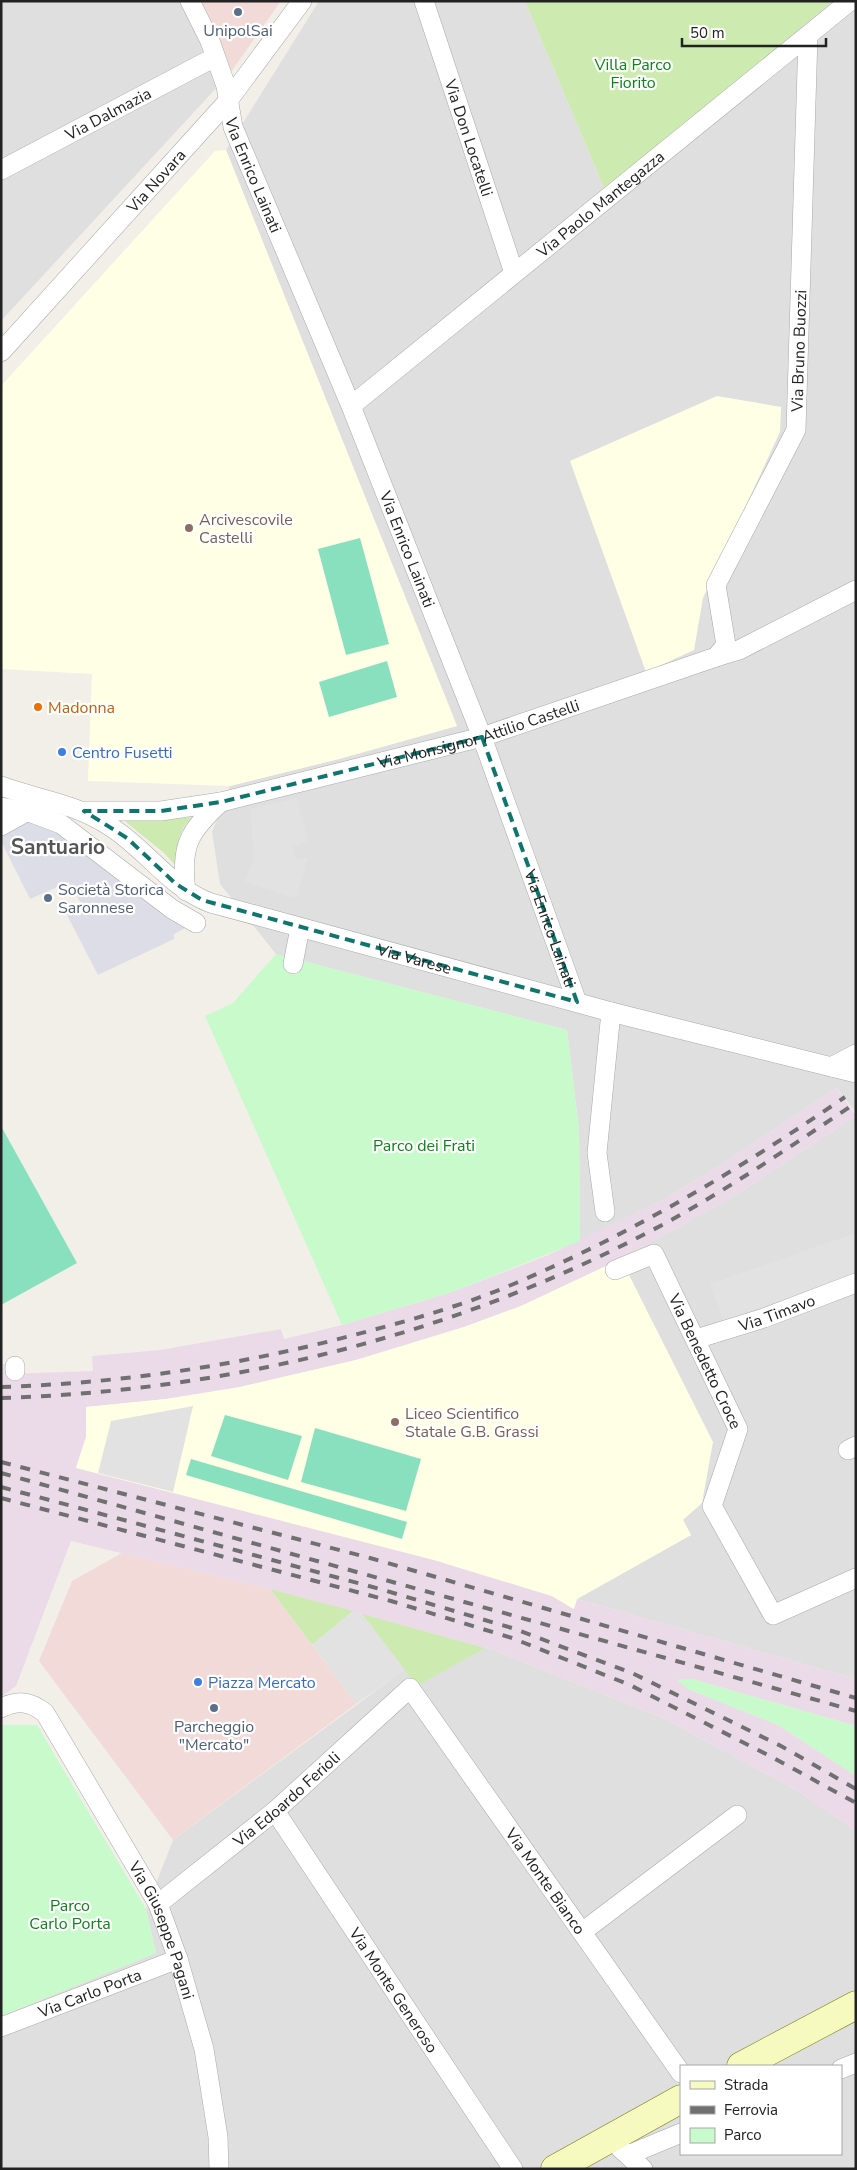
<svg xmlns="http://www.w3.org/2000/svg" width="857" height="2170" viewBox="0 0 857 2170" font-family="'Nunito Sans',sans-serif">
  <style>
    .residential { fill: #e0dfdf; fill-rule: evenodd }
    .commercial { fill: #f2dad9 }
    .industrial { fill: #ebdbe8 }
    .education { fill: #ffffe5 }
    .grass { fill: #cdebb0 }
    .park { fill: #c8facc }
    .pitch { fill: #88e0be }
    .parking { fill: #e2e2e2 }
    .plaza { fill: #dddde8 }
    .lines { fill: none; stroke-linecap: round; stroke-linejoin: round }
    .street-casing { stroke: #a9a9a9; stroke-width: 20 }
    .secondary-casing { stroke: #707d05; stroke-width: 29 }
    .street { stroke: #fff; stroke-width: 19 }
    .secondary { stroke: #f7fabf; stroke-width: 28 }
    .rail { stroke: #707070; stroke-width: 4; stroke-dasharray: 10 10; stroke-linecap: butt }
    .marked { fill: none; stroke: #0f766e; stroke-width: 4; stroke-dasharray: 10 6; stroke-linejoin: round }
    .service-dot { fill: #5c6f8a; stroke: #fff; stroke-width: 2 }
    .education-dot { fill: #8d6e63; stroke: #fff; stroke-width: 2 }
    .food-dot { fill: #e8710a; stroke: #fff; stroke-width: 2 }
    .shop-dot { fill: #3f7fe0; stroke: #fff; stroke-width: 2 }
    .labels { text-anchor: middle; stroke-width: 4.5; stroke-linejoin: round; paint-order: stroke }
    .service-label { font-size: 16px; fill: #4e5e75; stroke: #fff }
    .park-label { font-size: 16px; fill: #0c8416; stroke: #fff }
    .street-label { font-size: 16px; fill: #222; stroke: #fff }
    .education-label { font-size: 16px; fill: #785e54; stroke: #fff; text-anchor: start }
    .food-label { font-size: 16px; fill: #c56008; stroke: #fff; text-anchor: start }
    .shop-label { font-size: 16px; fill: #366cbe; stroke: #fff; text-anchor: start }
    .district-label { font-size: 21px; font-weight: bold; fill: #555; stroke: #fff }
  </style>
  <rect width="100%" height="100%" fill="#f2efe9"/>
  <!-- residential -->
  <path class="residential" d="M1,1H199L231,72L1,321Z
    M319,1H525L605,190L833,1H856V1113L837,1088L722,1164L663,1200L580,1241L579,1130L567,1030L276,954L220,884L212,832L230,786L339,759L457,726L226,150Z
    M856,1116V1679L577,1599L691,1535L683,1520L621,1259L739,1193Z
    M362,1614L493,1650L665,1719L798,1791L856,1831V2169H1V2016L156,1953L146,1909L173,1840L404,1670ZM681,2066H841V2154H681Z"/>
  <!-- commercial -->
  <path class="commercial" d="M199,1H281L231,72Z
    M122,1553L270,1589L356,1704L173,1840L39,1661L72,1581Z"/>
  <!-- industrial -->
  <path class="industrial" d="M837,1088L856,1116L739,1193L621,1259L521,1306L464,1327L356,1360L240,1387L166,1399L87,1407L86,1437L76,1467L434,1560L552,1596L573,1609L577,1599L856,1679V1726L692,1679L678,1680L688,1689L778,1725L856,1776V1831L798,1791L665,1719L493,1650L270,1589L71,1541L16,1686L1,1697V1364H6V1374L93,1371L92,1356L160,1350L281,1329L284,1339L342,1325L452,1292L546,1256L663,1200L722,1164Z"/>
  <!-- education -->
  <path class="education" d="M226,150L457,726L339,759L230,786L88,781L92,674L1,669V386L215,151Z
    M717,396L781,407L780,432L703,598L694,650L646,672L570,461Z
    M621,1259L713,1442L702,1503L683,1520L691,1535L577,1599L574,1609L552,1596L434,1560L76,1468L86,1437V1407L166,1399L240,1387L356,1360L464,1327L521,1306Z"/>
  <!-- grass -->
  <path class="grass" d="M525,1H833L605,190Z
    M192,817C177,832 177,847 177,867L164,853L121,818L164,820Z
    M270,1589L353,1611L312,1645Z
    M362,1614L485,1648L417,1686Z"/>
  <!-- park -->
  <path class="park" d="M276,954L567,1030L579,1130L580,1241L452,1292L342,1325L205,1016L233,1003Z
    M692,1679L856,1726V1776L778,1725L688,1689L677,1680Z
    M1,1725H37L146,1909L156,1953L1,2016Z"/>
  <!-- pitch -->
  <path class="pitch" d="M360,538L389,644L346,655L318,549Z
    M387,661L397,697L329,717L319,682Z
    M1,1126L77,1263L1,1305Z
    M225,1415L302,1436L288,1480L211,1456Z
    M315,1428L421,1459L406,1511L301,1482Z
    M191,1459L407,1522L402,1539L186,1475Z"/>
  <!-- parking -->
  <path class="parking" d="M297,798L308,842L292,847L296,859L308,858L296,898L244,882L254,859L250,809Z
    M856,1233V1274L723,1321L710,1284Z
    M193,1406L173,1492L98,1473L111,1421Z
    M353,1611L362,1614L405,1670L356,1704L312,1645Z"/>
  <!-- plaza -->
  <path class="plaza" d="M1,799L30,809L189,926L174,934V939L98,975L67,915L82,905L69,882L30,899L1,841Z"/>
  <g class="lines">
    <!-- street casing -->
    <g class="street-casing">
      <g id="street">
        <path id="s1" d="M190,1L210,41L226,86L233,127L351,406L482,737L577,1002"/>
        <path id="s2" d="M424,1L514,273"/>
        <path id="s3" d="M1,170L215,57"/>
        <path id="s4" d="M1,352L227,102L302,1"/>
        <path id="s5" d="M351,406L850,1"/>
        <path d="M716,657L739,650L856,590"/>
        <path id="s6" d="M1,786C42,801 72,802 111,827C147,850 170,888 211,903L611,1012L856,1073"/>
        <path d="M1,807L29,812L61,824L172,909L196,923"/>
        <path id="s7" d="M84,811H161L221,802L482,737L716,657L726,645L716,585L796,430L808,36"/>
        <path d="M1,826L30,810"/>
        <path d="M186,891C180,846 189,831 221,802"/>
        <path d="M293,964L300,928"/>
        <path d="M831,1067L856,1054"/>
        <path d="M605,1212L597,1153L611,1012"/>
        <path id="s8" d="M615,1270L654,1254L738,1429L712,1506L773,1615L856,1578"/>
        <path id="s9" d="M696,1339L764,1318L856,1283"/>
        <path d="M15,1371V1366"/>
        <path d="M848,1450L856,1446"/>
        <path id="s10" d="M1,1708C18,1700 30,1701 45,1713L158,1904L178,1959L204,2049L218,2137L219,2169"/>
        <path id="s11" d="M275,1811L513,2169"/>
        <path id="s12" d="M158,1904L275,1811L410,1688L681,2073"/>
        <path d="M582,1932L737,1815"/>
        <path id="s13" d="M1,2027L178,1959"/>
        <path d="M841,2069L856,2063"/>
        <path d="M620,2148L643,2169"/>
        <path d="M628,2155L681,2133"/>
      </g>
    </g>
    <!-- secondary casing -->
    <g class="secondary-casing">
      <path id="secondary" d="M741,2066L856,2005
        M555,2169L681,2099"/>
    </g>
    <!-- street -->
    <use href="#street" class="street"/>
    <!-- secondary -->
    <use href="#secondary" class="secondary"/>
    <!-- rail -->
    <path class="rail" d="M1,1387C127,1383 248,1364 369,1331C419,1318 469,1303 516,1283C633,1233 740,1169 845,1097
      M1,1398C235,1391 467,1332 673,1219C734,1185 793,1145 851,1106
      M1,1462L370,1558L856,1698
      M1,1473L856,1711
      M1,1487L380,1589L512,1628L632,1673L781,1746L856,1789
      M1,1498L391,1601L512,1638L630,1685L770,1756L856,1803"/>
  </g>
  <!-- marked area -->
  <path class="marked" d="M482,737L577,1002L202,900L176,884L127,838L84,811H161L221,802Z"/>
  <!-- markers -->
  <g class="service-dot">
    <circle cx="238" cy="12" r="5"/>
    <circle cx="48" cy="898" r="5"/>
    <circle cx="214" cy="1708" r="5"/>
  </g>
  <g class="education-dot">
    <circle cx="189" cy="528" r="5"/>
    <circle cx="395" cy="1422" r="5"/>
  </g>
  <circle class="food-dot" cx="38" cy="707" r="5"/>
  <g class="shop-dot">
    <circle cx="62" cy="752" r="5"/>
    <circle cx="198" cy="1682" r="5"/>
  </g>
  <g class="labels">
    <!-- service labels -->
    <g class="service-label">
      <text x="238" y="36">UnipolSai</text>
      <text x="58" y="895" text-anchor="start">Società Storica<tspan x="58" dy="18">Saronnese</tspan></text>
      <text x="214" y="1732">Parcheggio<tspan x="214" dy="18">"Mercato"</tspan></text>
    </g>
    <!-- park labels -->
    <g class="park-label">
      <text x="633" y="70">Villa Parco<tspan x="633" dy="18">Fiorito</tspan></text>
      <text x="424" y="1151">Parco dei Frati</text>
      <text x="70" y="1911">Parco<tspan x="70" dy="18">Carlo Porta</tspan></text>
    </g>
    <!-- street labels -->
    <g class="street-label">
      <text dy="6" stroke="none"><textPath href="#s3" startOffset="121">Via Dalmazia</textPath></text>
      <text dy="6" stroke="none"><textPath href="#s2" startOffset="144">Via Don Locatelli</textPath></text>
      <text dy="6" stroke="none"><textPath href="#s1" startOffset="186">Via Enrico Lainati</textPath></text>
      <text dy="6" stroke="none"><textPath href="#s4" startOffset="231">Via Novara</textPath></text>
      <text dy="6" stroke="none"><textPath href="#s5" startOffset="321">Via Paolo Mantegazza</textPath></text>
      <text dy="6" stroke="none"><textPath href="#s7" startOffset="984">Via Bruno Buozzi</textPath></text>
      <text dy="6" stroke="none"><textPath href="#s1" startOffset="591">Via Enrico Lainati</textPath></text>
      <text dy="6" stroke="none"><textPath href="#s7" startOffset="404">Via Monsignor Attilio Castelli</textPath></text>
      <text dy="6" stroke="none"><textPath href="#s1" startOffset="996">Via Enrico Lainati</textPath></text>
      <text dy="6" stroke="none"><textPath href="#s6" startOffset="455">Via Varese</textPath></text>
      <text dy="6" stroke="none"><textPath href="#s9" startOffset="85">Via Timavo</textPath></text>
      <text dy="6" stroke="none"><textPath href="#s8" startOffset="161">Via Benedetto Croce</textPath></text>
      <text dy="6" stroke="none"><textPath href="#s12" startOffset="166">Via Edoardo Ferioli</textPath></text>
      <text dy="6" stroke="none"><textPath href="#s12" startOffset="568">Via Monte Bianco</textPath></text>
      <text dy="6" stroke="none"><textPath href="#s10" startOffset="295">Via Giuseppe Pagani</textPath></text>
      <text dy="6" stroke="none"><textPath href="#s11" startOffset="215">Via Monte Generoso</textPath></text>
      <text dy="6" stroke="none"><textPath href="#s13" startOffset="95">Via Carlo Porta</textPath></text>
    </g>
    <!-- education labels -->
    <g class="education-label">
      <text x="199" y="525">Arcivescovile<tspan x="199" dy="18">Castelli</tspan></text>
      <text x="405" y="1419">Liceo Scientifico<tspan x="405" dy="18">Statale G.B. Grassi</tspan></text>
    </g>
    <!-- food labels -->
    <g class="food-label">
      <text x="48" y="713">Madonna</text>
    </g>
    <!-- shop labels -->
    <g class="shop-label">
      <text x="72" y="758">Centro Fusetti</text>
      <text x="208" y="1688">Piazza Mercato</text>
    </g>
    <!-- district labels -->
    <g class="district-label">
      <text x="58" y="854">Santuario</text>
    </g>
  </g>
  <!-- border -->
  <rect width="857" height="2170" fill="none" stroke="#222222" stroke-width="5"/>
  <!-- legend -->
  <rect x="680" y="2065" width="162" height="90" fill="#ffffff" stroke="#a7a7a7"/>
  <rect x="690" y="2081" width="25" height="8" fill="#f7fabf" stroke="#a7a7a7"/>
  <text x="724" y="2090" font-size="15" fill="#222222">Strada</text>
  <rect x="690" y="2106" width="25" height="8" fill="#707070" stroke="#a7a7a7"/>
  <text x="724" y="2115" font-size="15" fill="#222222">Ferrovia</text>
  <rect x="690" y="2128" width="25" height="15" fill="#c8facc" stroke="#a7a7a7"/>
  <text x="724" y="2140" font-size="15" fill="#222222">Parco</text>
  <!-- scale -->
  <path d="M682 38v8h144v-8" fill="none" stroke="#222222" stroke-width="2.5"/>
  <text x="690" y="38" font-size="15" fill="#222222" stroke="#ffffff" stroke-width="4" paint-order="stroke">50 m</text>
</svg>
